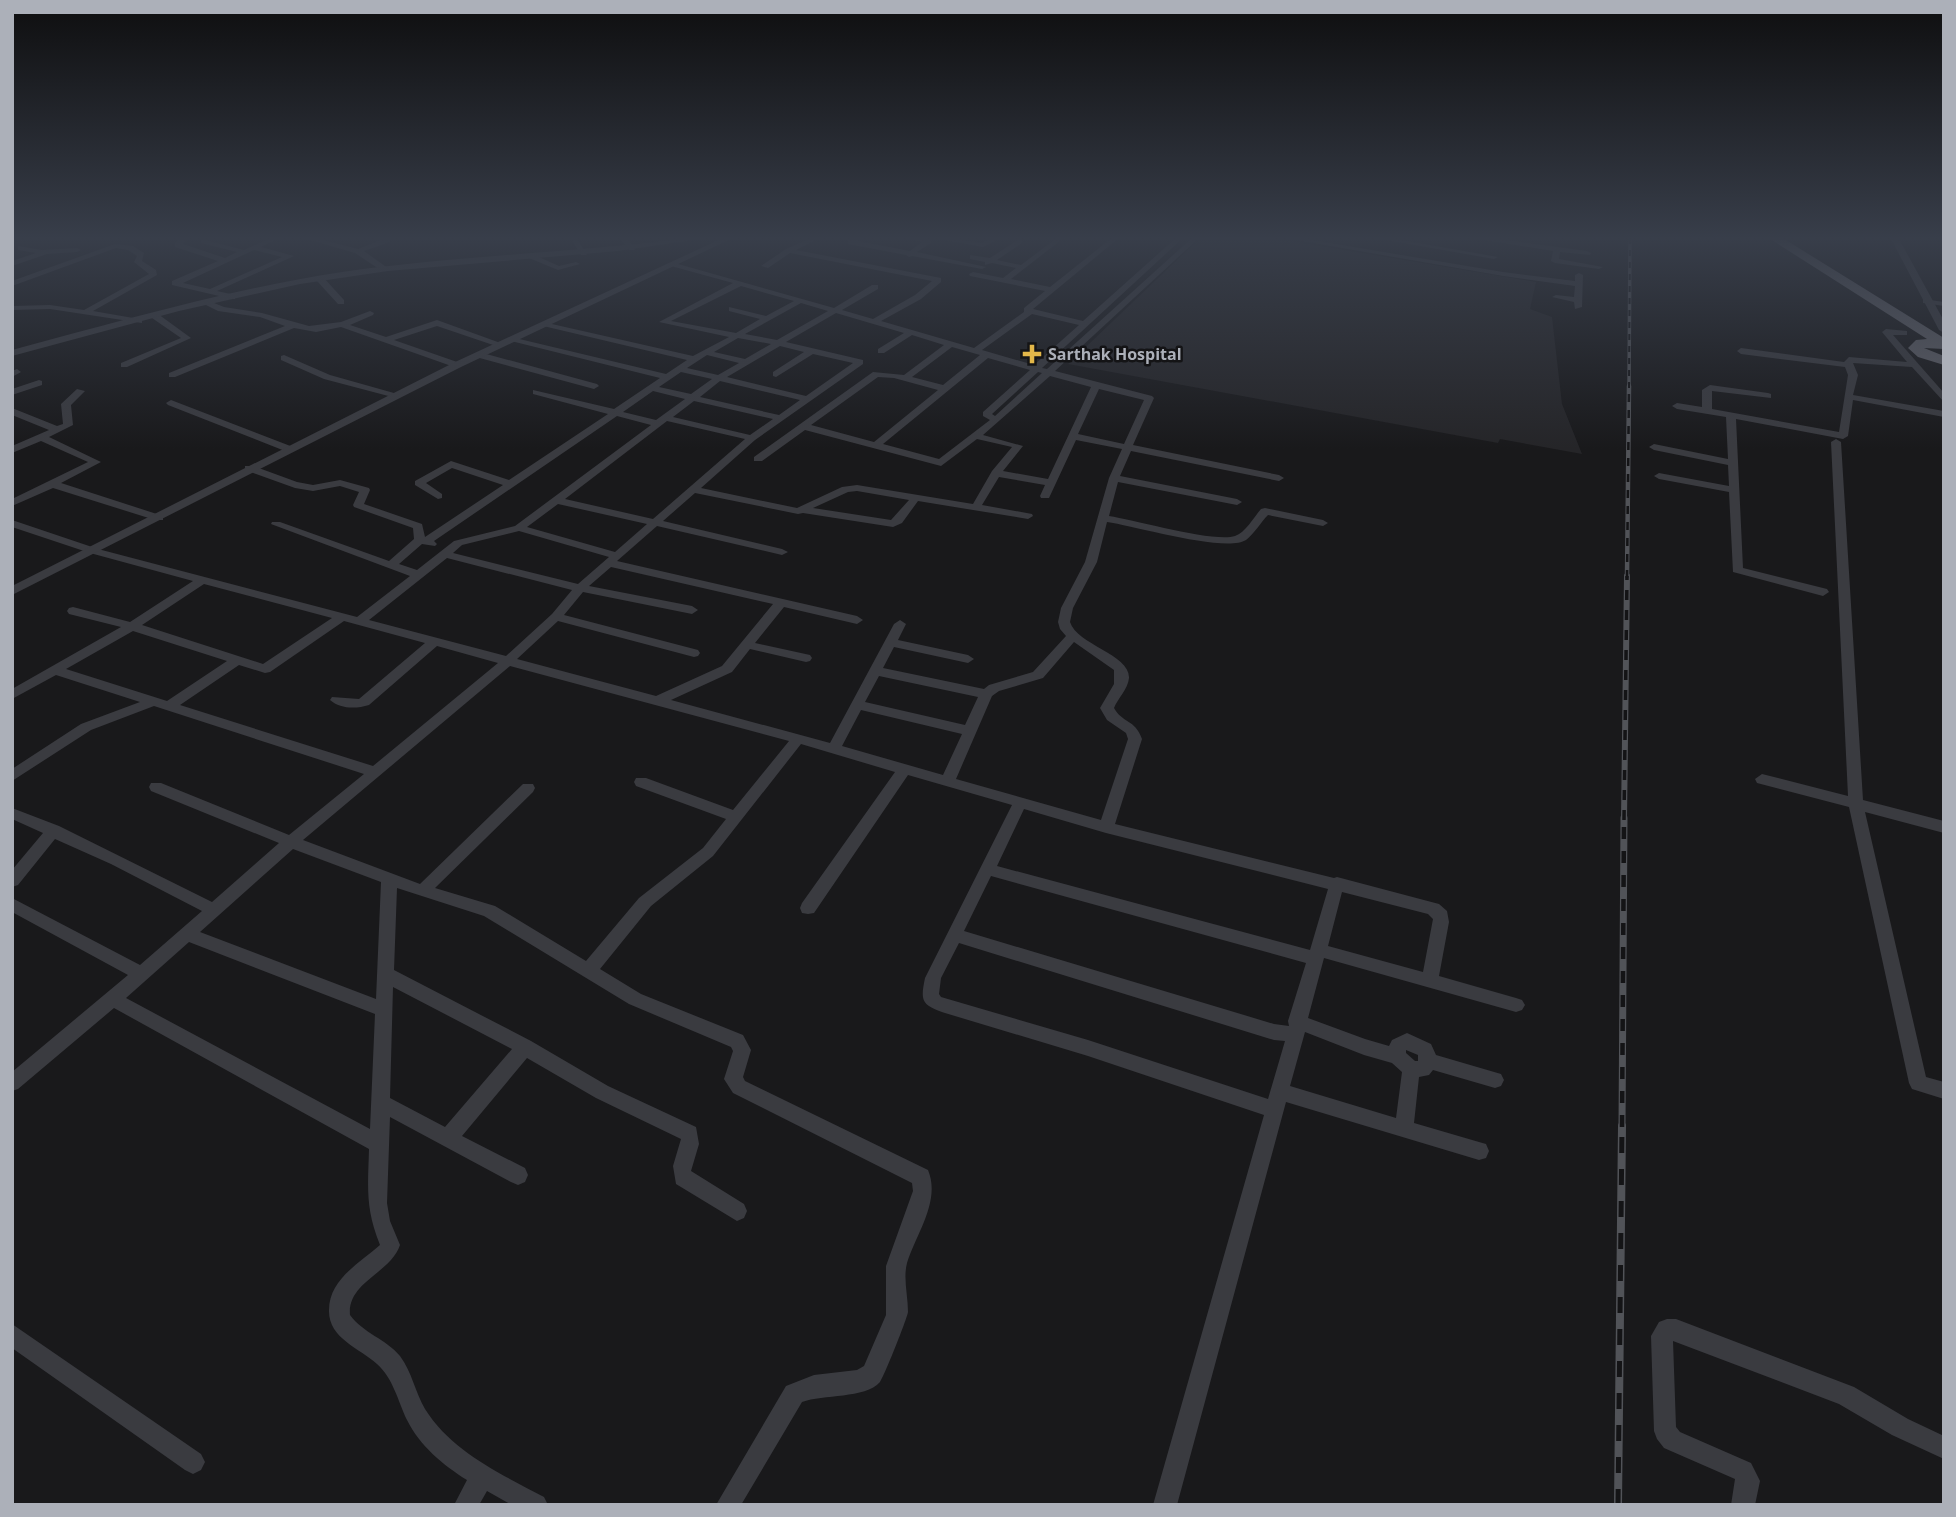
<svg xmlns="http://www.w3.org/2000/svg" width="1956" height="1517" viewBox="0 0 1956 1517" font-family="'Open Sans',sans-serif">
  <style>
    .built { fill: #252528 }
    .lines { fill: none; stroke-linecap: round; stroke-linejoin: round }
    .minor { fill: #3a3b40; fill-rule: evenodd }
    .tertiary { fill: #3a3b40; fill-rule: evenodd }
    .trunk { fill: #5f6067; fill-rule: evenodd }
    .rail-far4-casing { stroke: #515358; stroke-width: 3.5 }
    .rail-far3-casing { stroke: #515358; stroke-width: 4.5 }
    .rail-far2-casing { stroke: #515358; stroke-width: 6 }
    .rail-far1-casing { stroke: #515358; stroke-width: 7 }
    .rail-casing { stroke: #515358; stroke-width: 8 }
    .rail-far4 { stroke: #141416; stroke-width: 2; stroke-dasharray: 6; stroke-linecap: butt }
    .rail-far3 { stroke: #141416; stroke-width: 2.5; stroke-dasharray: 8; stroke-linecap: butt }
    .rail-far2 { stroke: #141416; stroke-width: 3.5; stroke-dasharray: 10; stroke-linecap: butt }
    .rail-far1 { stroke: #141416; stroke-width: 4.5; stroke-dasharray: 12; stroke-linecap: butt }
    .rail { stroke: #141416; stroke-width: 5; stroke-dasharray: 16; stroke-linecap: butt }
    .poi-dot { fill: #e3b749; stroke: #141416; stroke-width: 2.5 }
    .labels { text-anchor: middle; stroke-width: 5; stroke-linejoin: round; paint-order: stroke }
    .far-poi-label { font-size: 16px; font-weight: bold; fill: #acb0b9; stroke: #141416; text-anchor: start }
  </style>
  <rect width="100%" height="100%" fill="#19191b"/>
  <!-- built -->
  <path class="built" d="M1201,237H1266L1536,282L1530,309L1552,317L1562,404L1582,454L1500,439L1498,443L1068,364Z"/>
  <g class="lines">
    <!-- minor -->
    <path class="minor" d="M182,237H190L183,244L225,258L237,252L201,243V239L244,250L273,237H281L261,247L294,256L217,291L235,295V299H232L172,285V281L218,261L175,247V243ZM254,250L282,257L210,289L183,283Z
      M300,237H311L358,249L381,240L377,237L390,238V242L364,251L389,269L382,271L355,253Z
      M570,237H576L587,255H581Z
      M619,237H627L635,250H629Z
      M813,237H822L796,250L941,278V282L921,299L881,321L974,348L1024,312V308L1045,291L970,276L969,274L973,272L1003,278L1016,268L992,263L985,265V262L970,259V255L990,258L1019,239H1022V243L997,260L1021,265L1058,237H1065L1011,279L1050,287L1113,237H1120L1033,309L1083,321L1177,237H1184L1042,368L1047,369L1193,237H1200L1055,371L1152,396L1154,398L1133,445L1279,475L1284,478L1279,481L1131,451L1120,476L1237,499L1242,502L1237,505L1118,482L1109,516C1135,520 1215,543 1235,536C1245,533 1254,517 1261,509L1265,508L1323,520L1328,523L1323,526L1268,515C1261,522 1254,534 1246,540C1226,553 1135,526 1107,522L1097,562L1073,608L1070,622C1077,645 1130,654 1129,678C1128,689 1118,698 1114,708C1122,723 1135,719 1142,739L1115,824L1334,878L1337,877L1439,904L1447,911L1449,922L1439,976L1516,998L1522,1000L1525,1005L1522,1010L1516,1012L1324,958L1308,1018L1365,1039L1389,1046L1392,1040L1407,1033L1431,1044L1436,1055L1501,1074L1504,1080L1501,1086L1495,1088L1433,1070L1429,1075L1419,1077L1414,1123L1479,1142L1486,1144L1489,1151L1486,1158L1479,1160L1286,1102L1177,1505H1153L1264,1115L1088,1056L945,1013C922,1005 920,1002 925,978L1012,805L908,775L814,913L808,914L802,913L800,908L802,903L895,772L801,744L713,856L651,906L600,969L641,994L743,1035L751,1050L743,1077L745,1081L928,1170C941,1201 916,1234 907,1263C903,1278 908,1296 908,1312C907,1319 884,1377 880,1382C865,1399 823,1394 802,1402L741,1505H716L786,1386L814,1375L857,1370L864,1366L886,1315V1266L913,1191L912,1183L733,1093L724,1079L733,1051L731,1047L629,1004L484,916L397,888L394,970L531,1041L608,1086L696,1127L699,1144L691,1171L744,1204L747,1211L744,1218L737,1221L676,1184L673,1166L681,1139L596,1098L527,1058L462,1136L525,1168L528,1175L525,1182L518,1185L511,1182L390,1117L387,1203L390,1221L400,1245C391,1273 347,1282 350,1315C363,1333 386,1339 400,1356C412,1372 415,1392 425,1409C452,1452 501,1474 544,1497L548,1505H512L487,1491L479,1505H454L467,1480C443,1465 420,1446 407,1420C398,1401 393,1378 377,1364C359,1348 328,1338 329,1310C329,1279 360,1263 380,1245C365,1208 368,1187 369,1149L114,1008L18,1089L12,1091V1072L128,975L12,912V898L140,965L202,911L111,864L55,839L18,885L12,887V870L43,833L12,819V808L59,826L212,902L279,843L151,791L149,787L151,783H161L289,835L364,774L154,706L91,730L12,781V769L81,724L140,702L56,675L12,699V689L121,627L69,614L67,611L69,608L73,607L130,622L193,581L90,553L12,527V520L98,549L357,617L410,576L271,524L272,522H280L389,561L414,539L413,528L354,507L353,505L359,492L340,486L313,491L295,488L245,470V466H253L297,482L313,485L340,480L369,488L370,490L364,504L422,524L425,537L503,485L452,468L426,483L442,494V498L438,499L415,485V481L451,461L509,480L608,414L533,394V390L614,409L660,378L511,341V337L666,374L687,360L539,325L543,322L693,356L729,337L659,322L733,283L671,266V262L834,308L872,285H878V289L842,310L873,319L915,295L932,281L790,253L768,268L761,266L786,249ZM741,286L794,301L766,316L729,307V311L760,319L736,333L671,321ZM801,303L828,311L777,340L745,334ZM836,313L904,333L878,349V353H884L912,335L944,345L904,375L873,372L754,457V461H762L805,430L941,466L977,439L1012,447L992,471L973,504L857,485L842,487L797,508L701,488L755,440L863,364V360L786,342ZM1032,314L1079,325L1034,365L982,350ZM738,338L771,344L745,359L714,352ZM780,346L804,352L773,372V376L776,377L813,354L853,363L806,396L727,377ZM952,347L980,355L943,385L912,377ZM707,355L739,363L718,375L687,368ZM988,358L1030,370L983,412V416L990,420L939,459L883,444ZM681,372L712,379L691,394L659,387ZM1038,372L1042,373L995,416L992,414ZM1050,376L1091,387L1048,479L1003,471L1023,446L983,435ZM878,377L894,378L938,390L874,442L811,425ZM720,381L800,400L779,415L700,397ZM1099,389L1144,400L1124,444L1078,434ZM653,391L685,399L656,420L623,412ZM694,401L773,419L750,435L673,417ZM617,416L651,425L515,526L454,541L417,570L399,564L422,544L435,546L437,544L434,541ZM667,421L745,439L653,519L565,499ZM1076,440L1122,449L1109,478L1085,562L1061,608L1058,622L1060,629L1066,636L1033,672L989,685L984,689L883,668L894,647L968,663L974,659L968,655L898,640L906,624L900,620L894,624L830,743L671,700L732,672L750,649L806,662L810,661L812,658L810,655L755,643L784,607L857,624L863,620L857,616L617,561L657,526L782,555L788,552L782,549L663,521L695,493L798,514L803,513L893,527L902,523L918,501L1028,519L1033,516L1032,514L982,505L999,477L1045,485L1040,496L1041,498H1049ZM857,491L909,500L891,520L813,508L848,492ZM558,504L647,524L615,552L527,527ZM519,531L609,557L578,584L453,553L462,545ZM447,558L572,590L552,614L506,656L369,620ZM611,567L773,604L722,666L656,696L517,659L558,621L694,657L698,656L700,653L698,650L564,615L583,592L692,614L698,610L692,606L589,586ZM204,584L332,618L263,664L142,625ZM344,621L425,643L359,699L332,697L330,700C340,709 356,709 369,705L437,646L498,663L373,766L180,705L239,665L265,673L270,672ZM133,631L227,661L167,701L66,669ZM1074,642L1114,670V684L1100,708L1107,720L1126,733L1128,739L1101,820L956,779L992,696L999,691L1043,678ZM510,666L789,741L733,810L646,778H636L634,782L636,786L726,819L703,848L639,898L586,961L495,906L435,888L533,792L535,788L533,784H523L420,884L303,840ZM879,676L978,697L965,725L865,702ZM861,710L962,734L943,775L842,746ZM1024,809L1106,833L1328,889L1310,950L997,866ZM293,849L381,882L376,999L200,932ZM991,876L1306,963L1288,1021L1289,1026L1274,1024L964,931ZM1342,892L1428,914L1433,919L1423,972L1328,946ZM189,942L375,1014L370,1129L126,998ZM959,943L1274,1040L1285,1041L1268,1099L1088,1040L941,997L939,994L941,978ZM393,987L512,1049L445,1127L390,1098ZM1305,1032L1364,1055L1392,1063L1402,1072L1396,1118L1290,1086ZM1406,1050L1418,1055V1061H1415L1406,1053Z
      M855,237H864L858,241L910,251L922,242L902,237L928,239H931V243L917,252L986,267L982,269L912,256L909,257L906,255L848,244V240Z
      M944,237L982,243L994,237H1003L983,247L944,240Z
      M1279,237H1294L1503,272L1575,281V275L1579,273L1583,275L1582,307L1575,309L1574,302L1552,297L1556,295L1574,297L1575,286L1503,276Z
      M1369,237H1384L1498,257L1494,259Z
      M1466,237H1483L1587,251L1591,253L1590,255L1560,252L1559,259L1603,267L1599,269L1555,263L1551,261L1553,251Z
      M115,244L133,246L144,253L142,261L156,270L157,275L93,311L139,319H142V323L50,309L12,310V306L50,305L84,310L149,274L134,262L137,256L128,250L116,248L12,286V281Z
      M18,246L42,250L77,248L81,250L77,252L47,254L12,266V261L36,253L18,250Z
      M532,254L559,266L576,262L580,264L558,270L529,258L528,256Z
      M317,277H323L344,300V304H338L317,281Z
      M1923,299L1944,302V306L1923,303Z
      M209,301L224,307L262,313L309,326L341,322L370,311L374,313L373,315L350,325L386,337L437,320L506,345L499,347L437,326L394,340L460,363L461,365L457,368L341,327L316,332L294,328L175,377H169V373L285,326L260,317L218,311L206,305L205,303Z
      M152,314H158L191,338L127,367H121V363L181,338L152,318Z
      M1886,329L1907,331V335H1893L1944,393V402L1912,367L1853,363L1858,375L1853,395L1944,411V417L1853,400L1848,436L1843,439L1736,419L1743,568L1827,589L1829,592L1823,596L1733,572L1729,492L1659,479L1654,476L1659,473L1729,486L1728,465L1654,450L1649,447L1654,444L1728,459L1726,417L1677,409L1672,406L1677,403L1702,407V390L1710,385L1768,393L1771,394V398L1712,391V409L1839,432L1848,375L1845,367L1741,354L1737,351L1741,348L1844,362L1849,357L1907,362L1882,332Z
      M479,352L597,384L599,386L594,389L476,357L475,355Z
      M284,355L330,375L401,395L396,398L324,379L281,360V356Z
      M17,369L21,372L12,377V371Z
      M39,380L42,381V385L12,395V389Z
      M77,389L85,391L71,405L73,425L49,437L101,462L61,483L163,516V520H155L53,488L12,506V499L88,462L41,441L12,453V446L49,430L12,415V408L57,426L63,424L61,404Z
      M171,400L293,447L294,449L285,451L168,405L166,403Z
      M1836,439L1841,442L1863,800L1944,821V833L1865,812L1926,1077L1944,1082V1099L1912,1089L1909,1083L1849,807L1757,783L1755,779L1762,774L1848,796L1831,442Z
      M1667,1319H1676L1854,1387L1908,1419L1944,1436V1459L1892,1435L1839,1404L1673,1341L1676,1427L1680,1432L1751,1463L1760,1481L1755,1505H1731L1735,1479L1664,1448L1657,1439L1654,1431L1651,1336L1659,1322Z
      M12,1324L201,1454L205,1462L201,1470L193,1474L185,1470L12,1348Z"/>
    <!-- tertiary -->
    <path class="tertiary" d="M695,237H714L618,251L388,271L300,284L179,311L12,356V350C121,321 230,289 342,272C459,255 578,253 695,237Z
      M725,237H735L461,367L12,595V586L453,363Z
      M1890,237H1898L1944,321V333L1939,330Z"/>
    <!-- trunk -->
    <path class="trunk" d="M1767,237H1781L1944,338V349L1924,348L1944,356V365L1918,357L1908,348L1916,340L1927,339Z"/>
    <!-- rail-far4 casing -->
    <g class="rail-far4-casing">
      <path id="rail-far4" d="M1629,388L1630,237"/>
    </g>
    <!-- rail-far3 casing -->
    <g class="rail-far3-casing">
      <path id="rail-far3" d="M1627,578L1629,386"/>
    </g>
    <!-- rail-far2 casing -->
    <g class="rail-far2-casing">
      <path id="rail-far2" d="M1624,820L1627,576"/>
    </g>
    <!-- rail-far1 casing -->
    <g class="rail-far1-casing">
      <path id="rail-far1" d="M1622,1127L1624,818"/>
    </g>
    <!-- rail casing -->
    <g class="rail-casing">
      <path id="rail" d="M1618,1505L1622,1126"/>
    </g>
    <!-- rail-far4 -->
    <use href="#rail-far4" class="rail-far4"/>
    <!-- rail-far3 -->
    <use href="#rail-far3" class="rail-far3"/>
    <!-- rail-far2 -->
    <use href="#rail-far2" class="rail-far2"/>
    <!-- rail-far1 -->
    <use href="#rail-far1" class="rail-far1"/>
    <!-- rail -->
    <use href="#rail" class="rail"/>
  </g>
  <!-- sky -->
  <linearGradient id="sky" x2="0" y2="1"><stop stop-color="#0e0e0f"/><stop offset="0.53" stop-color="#383e4a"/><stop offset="1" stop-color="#383e4a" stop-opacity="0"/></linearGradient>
  <rect width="1956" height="449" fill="url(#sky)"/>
  <!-- markers -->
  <path class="poi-dot" d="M1028.5 343.5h7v7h7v7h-7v7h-7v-7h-7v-7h7z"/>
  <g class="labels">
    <!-- far-poi labels -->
    <g class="far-poi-label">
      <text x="1048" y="360">Sarthak Hospital</text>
    </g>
  </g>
  <!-- border -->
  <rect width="1956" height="1517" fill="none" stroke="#acb0b9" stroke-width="28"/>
</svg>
